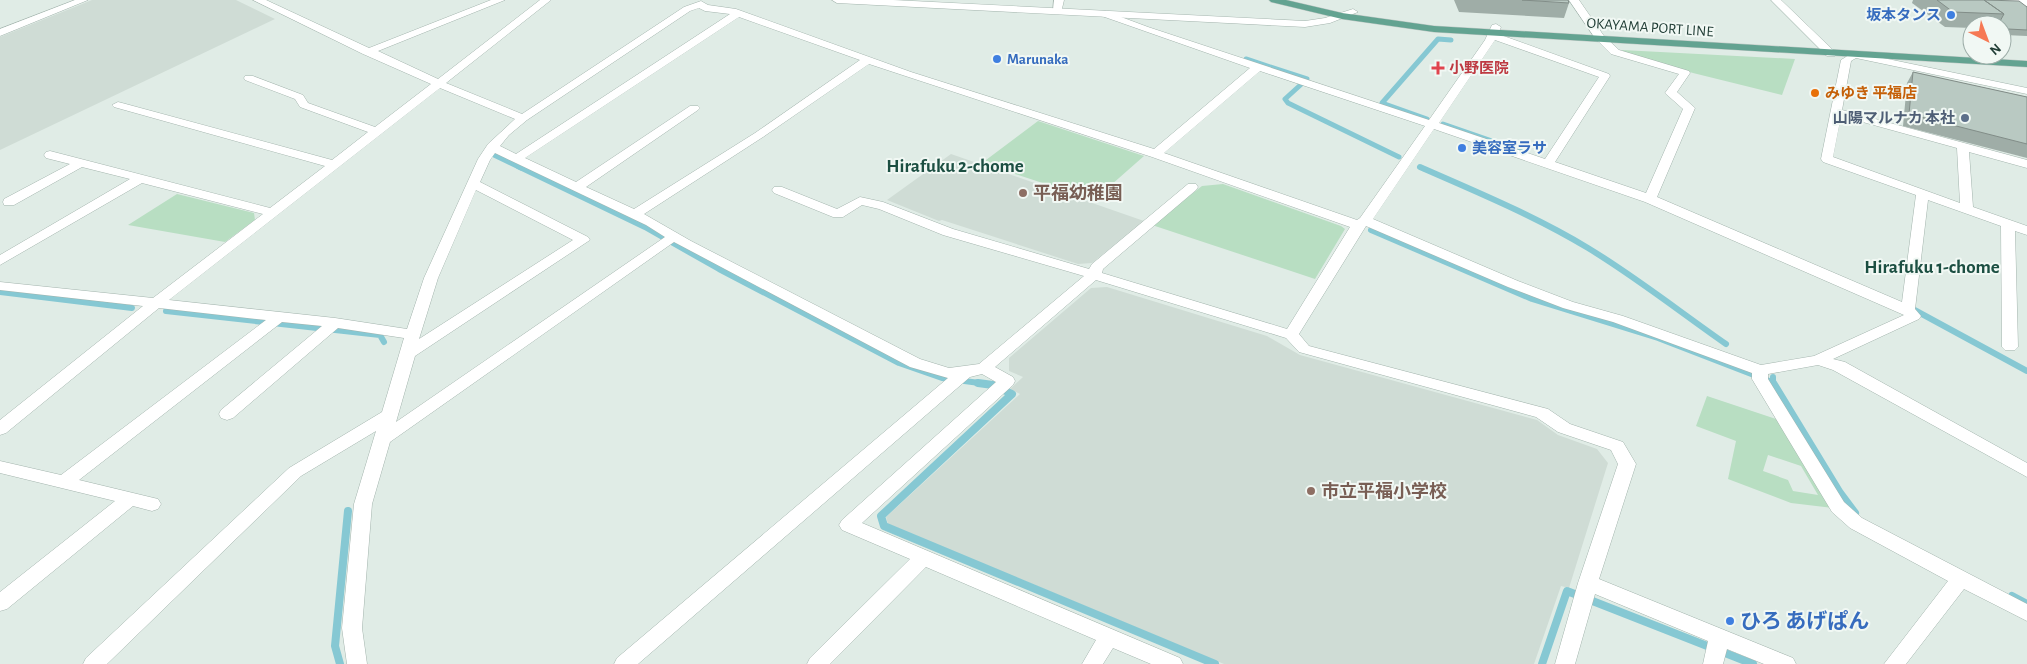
<svg xmlns="http://www.w3.org/2000/svg" width="2027" height="664" viewBox="0 0 2027 664" font-family="'Alegreya Sans','Noto Sans JP',sans-serif">
  <style>
    .built { fill: #cfdcd5 }
    .green { fill: #b8dec2; fill-rule: evenodd }
    .lines { fill: none; stroke-linecap: round; stroke-linejoin: round }
    .stream-far2 { stroke: #86c8d3; stroke-width: 5 }
    .stream-far1 { stroke: #86c8d3; stroke-width: 6 }
    .stream { stroke: #86c8d3; stroke-width: 8 }
    .minor-casing { stroke: #a3b4ad; stroke-width: 1 }
    .tertiary-casing { stroke: #a3b4ad; stroke-width: 1 }
    .primary-casing { stroke: #c1c9c6; stroke-width: 1 }
    .minor { fill: #fff; fill-rule: evenodd }
    .tertiary { fill: #fff; fill-rule: evenodd }
    .primary { fill: #63a391; fill-rule: evenodd }
    .wall { fill: #9fada7 }
    .building { fill: #b9c9c2; stroke: #828d88 }
    .shop-dot { fill: #3f7fe0; stroke: #f1f8f4; stroke-width: 2 }
    .health-dot { fill: #e0444e; stroke: #f1f8f4; stroke-width: 2 }
    .food-dot { fill: #e8710a; stroke: #f1f8f4; stroke-width: 2 }
    .service-dot { fill: #5c6f8a; stroke: #f1f8f4; stroke-width: 2 }
    .education-dot { fill: #8d6e63; stroke: #f1f8f4; stroke-width: 2 }
    .labels { text-anchor: middle; stroke-width: 4; stroke-linejoin: round; paint-order: stroke }
    .far-shop-label { font-size: 15px; font-weight: bold; fill: #366cbe; stroke: #f1f8f4; text-anchor: start }
    .far-street-label { font-size: 15px; fill: #203d35; stroke: #f1f8f4 }
    .far-health-label { font-size: 15px; font-weight: bold; fill: #be3a42; stroke: #f1f8f4; text-anchor: start }
    .far-food-label { font-size: 15px; font-weight: bold; fill: #c56008; stroke: #f1f8f4; text-anchor: start }
    .far-service-label { font-size: 15px; font-weight: bold; fill: #4e5e75; stroke: #f1f8f4; text-anchor: end }
    .education-label { font-size: 18px; font-weight: bold; fill: #785e54; stroke: #f1f8f4; text-anchor: start }
    .neighbourhood-label { font-size: 19px; font-weight: bold; fill: #1c4f42; stroke: #f1f8f4 }
    .near-shop-label { font-size: 21px; font-weight: bold; fill: #366cbe; stroke: #f1f8f4; text-anchor: start }
  </style>
  <rect width="100%" height="100%" fill="#e0ece6"/>
  <!-- built -->
  <path class="built" d="M92,0H236L275,19L0,150V37Z
    M951,154L1144,221L1092,263L1078,264L942,220L939,221L887,200Z
    M1107,287L1267,336L1300,355L1537,420L1558,435L1597,449L1608,463L1569,588L1561,586L1534,664H1224L888,524L886,517L1020,394L1010,389L1023,377L1009,371V358L1091,288Z"/>
  <!-- green -->
  <path class="green" d="M1622,50L1795,59L1782,95L1693,73L1624,52Z
    M1038,121L1144,156L1094,200L982,163Z
    M1223,184L1341,226L1345,229L1315,279L1152,225L1202,186Z
    M177,194L254,213L255,220L225,242L128,225Z
    M1707,396L1779,420L1833,508L1791,503L1728,479L1736,441L1696,426ZM1768,455L1801,466L1818,495L1793,491L1788,480L1763,471Z"/>
  <g class="lines">
    <!-- stream-far2 -->
    <path class="stream-far2" d="M1246,59L1307,79L1285,99L1288,103L1399,157
      M1427,119L1382,103L1438,39L1451,40
      M1443,124L1521,151
      M494,155L521,168"/>
    <!-- stream-far1 -->
    <path class="stream-far1" d="M518,166L645,227L719,269L899,363L942,378L987,384
      M1420,167C1477,192 1535,216 1588,248C1636,277 1680,312 1726,344
      M1371,230L1532,299L1658,338L1772,382
      M0,292L132,308
      M1909,307L2027,371
      M166,311L380,335L384,342
      M1773,377V384"/>
    <!-- stream -->
    <path class="stream" d="M978,383L993,385L1012,394L881,516L884,526L1215,664
      M1773,383L1840,493L1855,513
      M2012,596L2027,604
      M340,664L335,646L348,511
      M1542,664L1567,591L1753,664"/>
    <!-- minor casing -->
    <g class="minor-casing">
      <path id="minor" d="M75,0H88L0,36V29Z
        M253,0H266L369,48L491,0H505L378,51L438,79L540,0H551L446,83L522,114L684,7L701,1L708,5L736,9L911,72L1154,149L1250,68L1099,15V11H1105L1148,27L1429,120L1485,40L1492,25L1496,24L1501,27L1498,34L1609,74L1610,76L1555,162L1646,193L1683,109L1665,93L1679,74L1611,54L1596,39L1601,36L1605,37L1619,50L1689,71L1690,73L1677,92L1695,108L1657,197L1902,302L1916,195L1823,162L1821,159L1841,60L1854,52L2027,88V94L1856,58L1851,61L1842,110L2027,160V168L1969,152L1973,207L2027,226V235L2015,231L2018,347L2015,350H2005L2002,347L2001,226L1928,200L1915,309L1921,316L1919,319L1833,359L1845,362L2027,463V477L1833,370L1818,365L1768,374V379L1844,502L1862,518L2027,604V621L1964,589L1906,664H1884L1948,581L1850,528L1832,512L1752,379V373L1613,322L1563,308L1508,287L1366,226L1299,334L1309,346L1548,409L1570,424L1623,442L1636,464L1599,579L1793,658L1796,664H1764L1727,649L1723,664H1703L1708,641L1595,594L1575,664H1555L1578,583L1618,464L1611,450L1558,432L1536,417L1299,352L1286,338L1096,280L995,367L1013,377L1015,381L1013,385L862,523L1180,658L1183,664H1151L1113,648L1103,664H1082L1096,640L926,567L830,664H807L810,658L910,559L842,530L839,525L842,520L996,382L982,374L970,377L638,664H614L617,658L948,378L910,367L674,242L390,442L372,504L362,628L367,664H347L342,628L354,504L376,431L301,476L107,664H83L86,658L289,468L382,412L404,338L338,328L233,418L227,420L221,418L219,414L221,410L322,326L282,322L79,480L158,499L161,504L158,509L152,511L133,506L7,609L0,611V592L115,501L0,473V461L61,475L266,320L159,308L6,433L0,435V420L143,306L0,290V282L153,298L263,214L142,183L0,265V255L130,179L82,167L14,205H4L3,202L4,199L70,164L46,158L44,155L46,152L50,151L270,208L325,166L114,107L112,105L118,102L122,103L332,160L368,132L300,107L295,99L245,80L244,78L245,76H253L303,95L308,103L375,127L431,84L363,54ZM699,8L705,11L730,14L516,154L500,146L509,135L527,120L690,11ZM739,17L860,60L755,133L634,209L586,187L698,110L700,108L698,106H690L576,182L525,158ZM1495,40L1599,77L1545,159L1439,123ZM869,64L1152,157L1350,227L1287,329L1102,273L1103,269L1196,190L1198,187L1196,184H1188L1092,264L1089,269L953,229L883,202L860,197L837,209L782,187H774L772,190L774,193L833,217H843L862,205L879,209L943,235L1084,276L979,364L949,368L920,359L691,241L644,214L763,137ZM1260,71L1425,126L1360,218L1357,220L1164,153ZM440,88L515,119L488,144L478,159L424,278L407,329L335,318L169,300ZM1841,116L1957,148L1960,203L1833,157ZM1434,129L1645,202L1904,315L1814,356L1761,365L1623,316L1573,302L1518,281L1373,219ZM495,153L646,225L665,237L396,422L415,356L590,240L588,237L480,182L490,160ZM476,190L573,240L419,339L438,278Z
        M1054,0H1064L1061,13L1058,14L1053,11Z
        M1771,0H1781L1835,52L1836,54L1835,56H1827Z
        M1973,0H2027V6L1978,3Z"/>
    </g>
    <!-- tertiary casing -->
    <g class="tertiary-casing">
      <path id="tertiary" d="M832,0H893L1305,21L1325,18L1353,9L1358,12L1330,23L1305,27L837,3Z
        M1569,0H1579L1606,39L1605,41H1597Z"/>
    </g>
    <!-- primary casing -->
    <g class="primary-casing">
      <path id="primary" d="M1269,0H1286L1342,13L1434,26L2027,61V67L1434,32L1342,19L1271,2Z"/>
    </g>
    <!-- minor -->
    <use href="#minor" class="minor"/>
    <!-- tertiary -->
    <use href="#tertiary" class="tertiary"/>
    <!-- primary -->
    <use href="#primary" class="primary"/>
  </g>
  <!-- wall -->
  <path class="wall" d="M1454,0H1568L1569,3L1564,18L1459,12Z
    M1913,0H1994L2027,7V36L2004,35L2002,33V25H1972V28L1945,27L1912,3Z
    M1913,72L2027,97V158L1903,126L1907,83Z"/>
  <!-- building -->
  <path class="building" d="M1522,0H1568L1569,3Z
    M1937,0H1984L2004,14L1953,12Z
    M1984,0L2019,1L2027,7V30L2008,29L1999,23L2004,14Z
    M1913,72L2027,97V144L1909,114Z"/>
  <!-- markers -->
  <g class="shop-dot">
    <circle cx="1951" cy="15" r="5"/>
    <circle cx="997" cy="59" r="5"/>
    <circle cx="1462" cy="148" r="5"/>
    <circle cx="1730" cy="621" r="5"/>
  </g>
  <path class="health-dot" d="M1435.5 60.5h5v5h5v5h-5v5h-5v-5h-5v-5h5z"/>
  <circle class="food-dot" cx="1815" cy="93" r="5"/>
  <circle class="service-dot" cx="1965" cy="118" r="5"/>
  <g class="education-dot">
    <circle cx="1023" cy="193" r="5"/>
    <circle cx="1311" cy="491" r="5"/>
  </g>
  <g class="labels">
    <!-- far-shop labels -->
    <g class="far-shop-label">
      <text x="1941" y="20" text-anchor="end">坂本タンス</text>
      <text x="1007" y="64">Marunaka</text>
      <text x="1472" y="153">美容室ラサ</text>
    </g>
    <!-- far-street labels -->
    <g class="far-street-label">
      <text transform="translate(1650 27) rotate(4)" y="5">OKAYAMA PORT LINE</text>
    </g>
    <!-- far-health labels -->
    <g class="far-health-label">
      <text x="1449" y="73">小野医院</text>
    </g>
    <!-- far-food labels -->
    <g class="far-food-label">
      <text x="1825" y="98">みゆき 平福店</text>
    </g>
    <!-- far-service labels -->
    <g class="far-service-label">
      <text x="1955" y="123">山陽マルナカ 本社</text>
    </g>
    <!-- education labels -->
    <g class="education-label">
      <text x="1033" y="199">平福幼稚園</text>
      <text x="1321" y="497">市立平福小学校</text>
    </g>
    <!-- neighbourhood labels -->
    <g class="neighbourhood-label">
      <text x="955" y="172">Hirafuku 2-chome</text>
      <text x="1932" y="273">Hirafuku 1-chome</text>
    </g>
    <!-- near-shop labels -->
    <g class="near-shop-label">
      <text x="1740" y="628">ひろ あげぱん</text>
    </g>
  </g>
  <!-- north arrow -->
  <g transform="translate(1987 40) rotate(138)"><circle r="24" fill="#f1f8f4" stroke="#9dada8"/>
  <path d="M0-4L9 19L0 12L-9 19Z" fill="#f67954"/>
  <text y="-8" font-size="14" font-weight="bold" text-anchor="middle" fill="#203d35">N</text>
  </g>
</svg>
